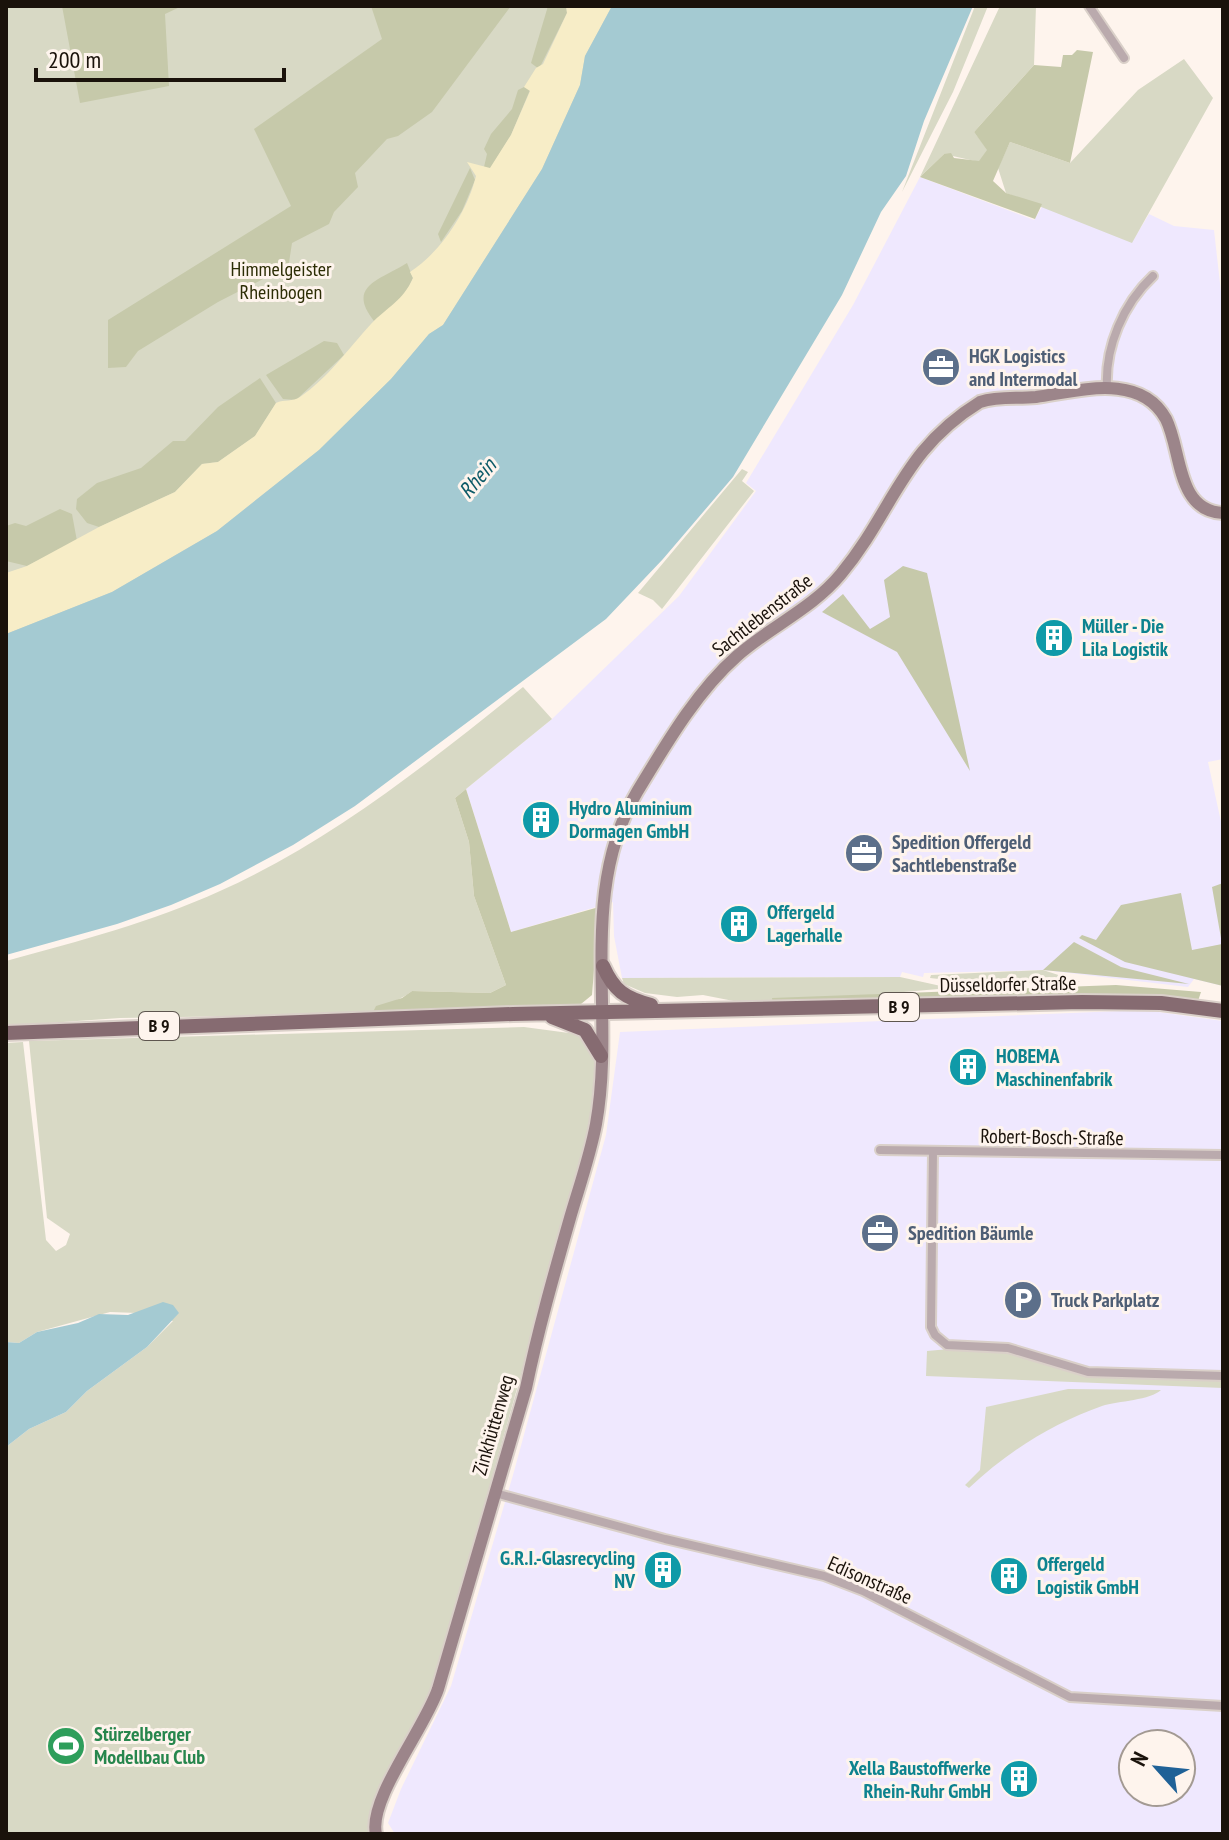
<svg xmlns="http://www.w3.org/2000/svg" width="1229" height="1840" viewBox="0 0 1229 1840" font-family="'PT Sans Narrow',sans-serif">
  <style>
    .industrial { fill: #efe8fe; fill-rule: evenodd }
    .green { fill: #d8d9c5 }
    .forest { fill: #c6c9aa }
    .sand { fill: #f7edc7 }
    .water { fill: #a4cad2 }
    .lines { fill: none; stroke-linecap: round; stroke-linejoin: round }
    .street-casing { stroke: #dad0c9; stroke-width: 12 }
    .secondary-casing { stroke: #dad0c9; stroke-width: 16 }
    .primary-casing { stroke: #dad0c9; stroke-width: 18 }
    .street { stroke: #baaaad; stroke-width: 8 }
    .secondary { stroke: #9c858a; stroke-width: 12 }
    .primary { stroke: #866b71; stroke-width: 14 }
    .labels { text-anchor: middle; stroke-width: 6; stroke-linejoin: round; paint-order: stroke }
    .shield { fill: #fef4ed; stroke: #5e564f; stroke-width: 2 }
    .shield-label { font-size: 18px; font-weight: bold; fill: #1a120b }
    .park-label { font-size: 20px; fill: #2c2d05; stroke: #fef4ed }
    .service-label { font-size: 20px; font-weight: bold; fill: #4e5e75; stroke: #fef4ed; text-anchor: start }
    .street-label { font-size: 20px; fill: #1a120b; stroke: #fef4ed }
    .culture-label { font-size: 20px; font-weight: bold; fill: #0d838f; stroke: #fef4ed; text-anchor: start }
    .leisure-label { font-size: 20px; font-weight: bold; fill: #27864d; stroke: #fef4ed; text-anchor: start }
    .water-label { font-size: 22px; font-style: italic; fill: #0d5b68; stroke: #fef4ed }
  </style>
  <rect width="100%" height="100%" fill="#fef4ed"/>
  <!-- industrial -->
  <path class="industrial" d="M920,177L1034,220L1043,205L1132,242L1149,214L1174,226L1214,230L1223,310V460H1220L1223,501V759L1208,762L1223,831V986L1194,979L1188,987L1043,970L924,973L923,977L902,972L900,977H884L622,978L614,936L613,902L511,932L466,789L552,719L679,596L756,491L746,483L853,305Z
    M1144,1010L1223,1021V1834H395L388,1823L401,1789L451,1686L513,1475L606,1135L620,1032ZM1133,1744H1181V1792H1133Z"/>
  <!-- green -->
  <path class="green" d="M6,6H781L6,756Z
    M975,6H988L953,92L902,192Z
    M1000,6H1036L1034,65L974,132L988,150L979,162L944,154L920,177Z
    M1184,59L1213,98L1132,243L1006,193L998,168L1010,142L1070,163L1138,90Z
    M742,469L748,472L742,481L754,491L662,609L653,600L638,593Z
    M523,687L552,719L455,798L469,842L474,896L506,985L490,993L412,991C398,1002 387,1002 372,1014L120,1018L6,1026V961C79,941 152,922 220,891C330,842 430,762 523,687Z
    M1043,970L1080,982L983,984L930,978L931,975Z
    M900,977L950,988L754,1005L703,995L677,997L645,993L624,984L622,978Z
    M524,1027L584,1035L595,1061L592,1123L429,1701L374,1801L370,1821L372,1834H6V1447L29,1429L66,1412L87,1391L147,1347L173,1321L137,1313L110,1312L37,1332L19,1343L6,1342V1043L23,1042L46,1240L56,1251L66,1245L70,1234L47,1218L29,1041Z
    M949,1349L1009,1352L1094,1376L1223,1380V1388L926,1376L927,1351Z
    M1068,1389L1161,1390C1151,1400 1118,1401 1102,1406C1053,1423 1007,1452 969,1488L965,1485L980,1470L986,1407Z"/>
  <!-- forest -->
  <path class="forest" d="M62,6H182L165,14L169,86L80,103Z
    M371,6H511L432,112L398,136L387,139L355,173L358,187L334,212L329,224L292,243L288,269L279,277H267L218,302L138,351L126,367L108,368V320L291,206L254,129L382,39Z
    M548,6H566L567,13L539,69L531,63Z
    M1077,50L1093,52L1070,163L1010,142L993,181L1006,193L1042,204L1035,219L920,177L944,154L951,153L954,158L979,161L987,150L974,132L1034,65L1061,67L1063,55H1072Z
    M524,87L530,90L511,135L490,169L484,167L487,154L484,149L491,134L512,109L518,90Z
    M470,168L475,180L462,211L441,242L438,234Z
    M407,263L413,278C404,299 392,308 374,321C346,286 380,280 407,263Z
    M324,341L337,343L344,355L296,400L283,399L266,375Z
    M260,378L276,403L255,436L218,462L202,464L175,492L99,527L87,523L76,509L77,499L97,483L141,468L173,441H185L218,407Z
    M60,509L72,514L77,541L27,566L6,561V526L15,523L26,526Z
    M903,566L927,573L970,771L897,652L822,612L843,594L870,629L890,617L884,580Z
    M466,789L511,932L599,907L592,995L581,1004L372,1014L376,1006L402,998L412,991L490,993L506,985L474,896L469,842L455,798Z
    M1223,883V986L1125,962L1079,938L1082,935L1096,940L1121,905L1181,893L1192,950L1222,944L1212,887Z
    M1074,942L1121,967L1189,984L1043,970Z
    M1116,985L1201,992L1198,1001L1140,995L1033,994L1027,999L773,1004L772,998Z"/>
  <!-- sand -->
  <path class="sand" d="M566,6H612L585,56L580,85L542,169L443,325L429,334L391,379L319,450L217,531L112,592L6,634V573L27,566L99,527L175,492L202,464L218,462L255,436L276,403C284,399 293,402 300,397C328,378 348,349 371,324C387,307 403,301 413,278L410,272C441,252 467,212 476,176L467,162L490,168L511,135L530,91L524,87L536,68L543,64L567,13Z"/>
  <!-- water -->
  <path class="water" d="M612,6H973L924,121L906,176L881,212L842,295L733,477L663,559L606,619L355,806L293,845L220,884L171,905L117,924L6,955V634L112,592L217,531L319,450L391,379L429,334L443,325L542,169L580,85L585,56Z
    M163,1302L173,1305L179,1313L147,1347L87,1391L66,1412L29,1429L6,1447V1342L19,1343L37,1332L78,1323L99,1314L128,1315Z"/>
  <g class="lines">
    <!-- street casing -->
    <g class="street-casing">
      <path id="street" d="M1089,6L1124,58
        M1107,387C1105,347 1123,304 1153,276
        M880,1150L1223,1155
        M933,1151L931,1327L935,1335L947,1345L1008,1348L1088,1372L1223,1376
        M495,1493L665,1539L824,1576L863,1591L1070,1697L1223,1706"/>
    </g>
    <!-- secondary casing -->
    <g class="secondary-casing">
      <path id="secondary" d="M376,1834C368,1799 425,1728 438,1689L526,1388C538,1330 554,1274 570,1218C579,1187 590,1156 596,1124C616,1014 577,894 637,792C665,746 696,692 737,656C771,626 812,609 841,574C894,510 902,450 980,402C999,396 1017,399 1036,397C1079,391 1140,372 1166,419C1182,451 1176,511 1223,513"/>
    </g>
    <!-- primary casing -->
    <g class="primary-casing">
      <path id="primary" d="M603,966C614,991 625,998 651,1005
        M552,1017L585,1030L601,1056
        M6,1033L513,1014L1082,1002L1161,1003L1223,1011"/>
    </g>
    <!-- street -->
    <use href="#street" class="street"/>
    <!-- secondary -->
    <use href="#secondary" class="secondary"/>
    <!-- primary -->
    <use href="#primary" class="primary"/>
  </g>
  <!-- icons -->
  <defs>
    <g id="office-disc" transform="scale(2)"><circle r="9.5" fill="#5c6f8a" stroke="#fef4ed"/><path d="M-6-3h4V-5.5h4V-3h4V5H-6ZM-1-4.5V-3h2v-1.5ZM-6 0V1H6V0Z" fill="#fff"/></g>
    <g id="building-disc" transform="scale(2)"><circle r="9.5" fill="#0f9aa8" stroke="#fef4ed"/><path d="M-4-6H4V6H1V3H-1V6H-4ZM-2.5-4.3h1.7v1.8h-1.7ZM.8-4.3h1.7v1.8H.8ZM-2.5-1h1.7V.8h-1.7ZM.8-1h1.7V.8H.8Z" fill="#fff"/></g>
    <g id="parking-disc" transform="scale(2)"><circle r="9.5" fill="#5c6f8a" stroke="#fef4ed"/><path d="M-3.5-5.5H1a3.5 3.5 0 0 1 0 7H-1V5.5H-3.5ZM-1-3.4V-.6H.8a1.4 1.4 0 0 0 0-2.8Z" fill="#fff"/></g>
    <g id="stadium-disc" transform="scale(2)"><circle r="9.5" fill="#2e9e5b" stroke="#fef4ed"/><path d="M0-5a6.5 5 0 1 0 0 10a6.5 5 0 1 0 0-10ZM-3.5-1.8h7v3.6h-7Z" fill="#fff"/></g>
  </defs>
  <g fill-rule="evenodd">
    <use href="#office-disc" x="941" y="367"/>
    <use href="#building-disc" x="1054" y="638"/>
    <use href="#building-disc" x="541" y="820"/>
    <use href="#office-disc" x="864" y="853"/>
    <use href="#building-disc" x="739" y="924"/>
    <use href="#building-disc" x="968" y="1067"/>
    <use href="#office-disc" x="880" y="1233"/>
    <use href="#parking-disc" x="1023" y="1300"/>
    <use href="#building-disc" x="663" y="1570"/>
    <use href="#building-disc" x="1009" y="1576"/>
    <use href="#stadium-disc" x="66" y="1746"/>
    <use href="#building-disc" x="1019" y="1779"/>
  </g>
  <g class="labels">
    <!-- shield labels -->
    <g class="shield">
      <rect x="879" y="993" width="40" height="28" rx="6"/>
      <rect x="139" y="1012" width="40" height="28" rx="6"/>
    </g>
    <g class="shield-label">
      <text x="899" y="1013">B 9</text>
      <text x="159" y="1032">B 9</text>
    </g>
    <!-- park labels -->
    <g class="park-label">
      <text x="281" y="276">Himmelgeister<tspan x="281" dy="23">Rheinbogen</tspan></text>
    </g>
    <!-- service labels -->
    <g class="service-label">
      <text x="969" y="363">HGK Logistics<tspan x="969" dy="23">and Intermodal</tspan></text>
      <text x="892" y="849">Spedition Offergeld<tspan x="892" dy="23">Sachtlebenstraße</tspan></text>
      <text x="908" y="1240">Spedition Bäumle</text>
      <text x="1051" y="1307">Truck Parkplatz</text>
    </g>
    <!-- street labels -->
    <g class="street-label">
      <text transform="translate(762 615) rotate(-38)" y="7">Sachtlebenstraße</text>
      <text transform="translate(1008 984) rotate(-1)" y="7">Düsseldorfer Straße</text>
      <text transform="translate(1052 1137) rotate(1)" y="7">Robert-Bosch-Straße</text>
      <text transform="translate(493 1425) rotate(-74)" y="7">Zinkhüttenweg</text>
      <text transform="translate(870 1580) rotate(24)" y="7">Edisonstraße</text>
    </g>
    <!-- culture labels -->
    <g class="culture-label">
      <text x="1082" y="633">Müller - Die<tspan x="1082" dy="23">Lila Logistik</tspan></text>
      <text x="569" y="815">Hydro Aluminium<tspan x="569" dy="23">Dormagen GmbH</tspan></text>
      <text x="767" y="919">Offergeld<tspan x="767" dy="23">Lagerhalle</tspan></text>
      <text x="996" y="1063">HOBEMA<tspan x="996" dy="23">Maschinenfabrik</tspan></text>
      <text x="635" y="1565" text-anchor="end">G.R.I.-Glasrecycling<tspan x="635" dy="23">NV</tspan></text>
      <text x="1037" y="1571">Offergeld<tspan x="1037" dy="23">Logistik GmbH</tspan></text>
      <text x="991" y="1775" text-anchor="end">Xella Baustoffwerke<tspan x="991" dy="23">Rhein-Ruhr GmbH</tspan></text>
    </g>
    <!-- leisure labels -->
    <g class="leisure-label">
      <text x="94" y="1741">Stürzelberger<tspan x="94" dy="23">Modellbau Club</tspan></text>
    </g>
    <!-- water labels -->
    <g class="water-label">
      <text transform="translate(477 478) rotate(-50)" y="8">Rhein</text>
    </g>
  </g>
  <!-- border -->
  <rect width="1229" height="1840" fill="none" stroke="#1a120b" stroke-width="16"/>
  <!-- north arrow -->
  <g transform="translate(1157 1768) rotate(297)"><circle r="38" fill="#fef4ed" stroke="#a39a93" stroke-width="2"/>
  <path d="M0-6L14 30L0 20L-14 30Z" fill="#1f6197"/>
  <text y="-12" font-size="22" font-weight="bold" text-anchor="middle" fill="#1a120b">N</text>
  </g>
  <!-- scale -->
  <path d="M36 68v12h248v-12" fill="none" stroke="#1a120b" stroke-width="4"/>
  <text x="48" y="68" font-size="24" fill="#1a120b" stroke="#fef4ed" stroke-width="6" paint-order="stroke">200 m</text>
</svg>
